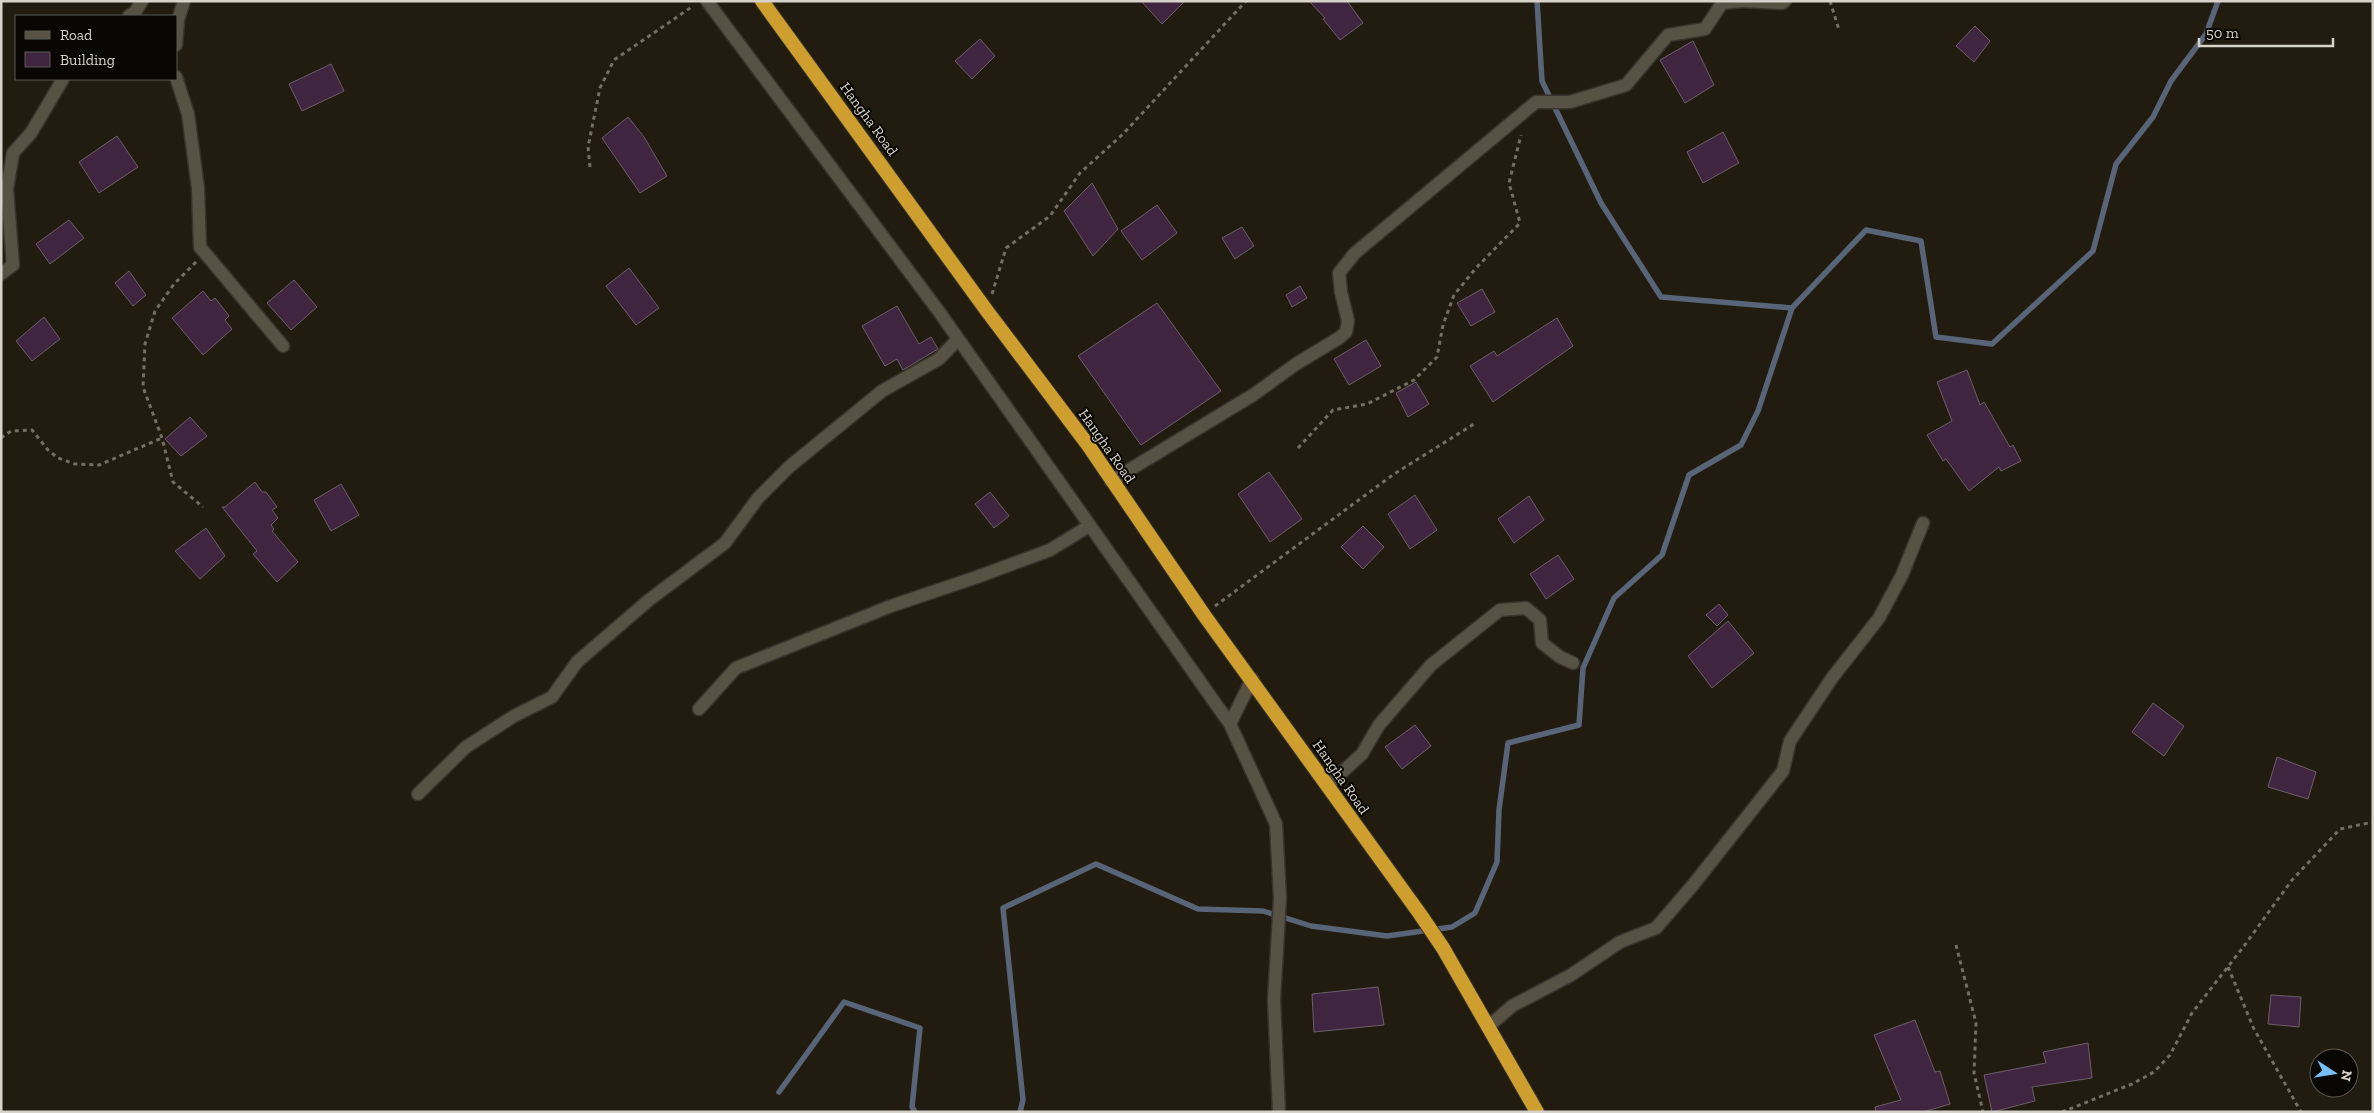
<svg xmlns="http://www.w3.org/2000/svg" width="2374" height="1113" viewBox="0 0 2374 1113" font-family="'Zilla Slab',serif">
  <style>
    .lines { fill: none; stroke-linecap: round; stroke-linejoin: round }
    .stream { stroke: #586477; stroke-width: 5.5 }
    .building { fill: #402540; stroke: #6b5f6b }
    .minor-casing { stroke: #38342d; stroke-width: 15 }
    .trunk-casing { stroke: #38342d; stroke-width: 16 }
    .path { stroke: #746f64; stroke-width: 3; stroke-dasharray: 4 4; stroke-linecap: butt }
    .minor { stroke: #585244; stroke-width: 12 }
    .trunk { stroke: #ce9f2e; stroke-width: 14 }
    .labels { text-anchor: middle; stroke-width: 4; stroke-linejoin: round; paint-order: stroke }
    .street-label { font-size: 15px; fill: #d7d3cb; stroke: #090703 }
  </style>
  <rect width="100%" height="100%" fill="#211c0f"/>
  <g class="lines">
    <!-- stream -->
    <path class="stream" d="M1537,1L1542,81L1601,203L1661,297L1792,308
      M779,1092L844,1002L920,1028L912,1107L915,1112
      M1020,1112L1023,1100L1003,908L1096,864L1198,909L1263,911L1311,926L1387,936L1452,927L1475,913L1497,862L1499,810L1508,743L1579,725L1583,668L1614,598L1662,555L1689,475L1741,445L1758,411L1792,308L1866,230L1921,241L1936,337L1992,344L2093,251L2116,164L2153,117L2171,81L2206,34L2218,1"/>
  </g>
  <!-- building -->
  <path class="building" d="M1141,1H1185L1162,24Z
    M1309,1H1347L1363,23L1340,40L1323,19L1325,18Z
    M1975,26L1990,41L1974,62L1956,46Z
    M980,39L995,56L972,79L955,61Z
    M1693,41L1714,85L1685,103L1660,60Z
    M331,64L344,91L302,111L289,84Z
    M628,117L644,137L667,176L640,193L602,138Z
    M1723,132L1739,163L1703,183L1687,152Z
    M117,136L138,167L99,193L79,162Z
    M1092,183L1118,229L1093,256L1064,211Z
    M1157,205L1177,233L1142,260L1121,231Z
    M69,220L84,238L50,264L36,244Z
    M1242,227L1254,246L1235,259L1222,238Z
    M629,268L659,308L636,325L606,286Z
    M129,271L146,295L133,306L115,283Z
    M294,280L317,307L291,330L267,303Z
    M1300,286L1307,298L1292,307L1286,295Z
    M1482,289L1495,312L1471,326L1457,303Z
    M203,291L211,301L215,298L229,316L225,320L232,329L203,355L172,318Z
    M1157,303L1221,391L1141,445L1078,356Z
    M897,306L919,344L931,337L938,349L903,370L897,359L885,366L862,326Z
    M44,317L60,339L32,361L16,341Z
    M1557,318L1573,346L1493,402L1470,366L1494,351L1497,356Z
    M1366,340L1381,366L1349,385L1334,359Z
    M1967,370L1980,405L1984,402L2010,447L2013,445L2021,461L2001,471L1999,467L1969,491L1946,459L1943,461L1927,435L1952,421L1937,382Z
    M1416,382L1429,404L1408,417L1396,393Z
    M190,417L207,436L181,456L165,439Z
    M1269,472L1302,519L1270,542L1238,494Z
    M255,482L262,492H266L277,507L272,510L278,518L271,525L274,529L272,531L298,562L277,582L253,554L257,551L222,507H225Z
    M341,484L359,515L331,531L314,500Z
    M990,492L1009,516L994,528L975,504Z
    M1415,495L1437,530L1410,549L1388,514Z
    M1529,496L1544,520L1514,543L1498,519Z
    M1363,526L1384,547L1363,569L1341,547Z
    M206,528L225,556L200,579L175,551Z
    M1558,555L1574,579L1546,599L1530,574Z
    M1719,604L1728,615L1717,626L1706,615Z
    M1728,621L1754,653L1712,688L1688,656Z
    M2153,703L2184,726L2164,756L2132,732Z
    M1415,725L1431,746L1402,769L1385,747Z
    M2277,757L2316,772L2308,799L2268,787Z
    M1378,987L1384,1025L1314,1032L1312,994Z
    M2271,995L2301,997L2299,1027L2268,1024Z
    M1915,1020L1935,1072L1940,1071L1950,1104L1923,1112H1876L1875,1107L1901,1100L1874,1035Z
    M2088,1043L2092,1078L2032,1087L2035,1101L1992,1112L1984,1075L2046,1063L2043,1052Z"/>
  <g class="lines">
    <!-- minor casing -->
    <g class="minor-casing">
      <path id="minor" d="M707,1L940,313L1230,724
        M129,16L135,12L142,1
        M176,45L178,20L184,1
        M176,77L188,114L198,188L200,247L283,346
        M1,274L13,265L7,189L13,153L31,133L63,79
        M1111,481L1253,395L1296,364L1339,338L1346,332L1348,321L1341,292L1339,273L1355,253L1536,102H1570L1626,85L1668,35L1705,29L1722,3L1743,1L1782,3L1785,1
        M1252,679L1230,724L1276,824L1280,898L1274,1000L1279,1112
        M699,709L736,668L891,606L977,577L1050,550L1089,526
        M1327,786L1362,754L1379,725L1431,665L1500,610L1526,608L1540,620L1542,643L1560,657L1573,663
        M418,794L466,747L514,716L552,697L577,662L649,600L725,543L758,498L789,467L882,391L939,359L958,339
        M1489,1026L1512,1006L1571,975L1620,942L1656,928L1693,885L1783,771L1790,741L1832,678L1879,618L1902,575L1923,523"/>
    </g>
    <!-- trunk casing -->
    <g class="trunk-casing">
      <path id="trunk" d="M762,1L987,311L1088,445L1204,615L1420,914L1443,948L1537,1112"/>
    </g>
    <!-- path -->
    <path class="path" d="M1830,1L1839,30
      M590,167L588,147L600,88L614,60L693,6
      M196,262L174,284L155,311L145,344L143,387L162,438L173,482L203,507
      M992,294L1006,248L1050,216L1080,173L1123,134L1246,1
      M1,438L11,431L32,430L48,450L58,458L75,464L99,465L162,438
      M1298,448L1333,410L1367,404L1414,380L1437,357L1443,325L1454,295L1476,268L1520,223L1509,183L1521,135
      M1215,606L1394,474L1474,424
      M1956,945L1976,1023L1974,1073L1983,1112
      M2228,967L2254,1029L2301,1112
      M2062,1112L2132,1084L2154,1072L2170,1055L2192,1013L2244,946L2292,880L2340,829L2373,822"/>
    <!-- minor -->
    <use href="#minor" class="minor"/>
    <!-- trunk -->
    <use href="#trunk" class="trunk"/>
  </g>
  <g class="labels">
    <!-- street labels -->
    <g class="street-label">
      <text transform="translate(869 119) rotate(54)" y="5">Hangha Road</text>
      <text transform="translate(1107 446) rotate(55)" y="5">Hangha Road</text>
      <text transform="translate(1341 777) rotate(55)" y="5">Hangha Road</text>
    </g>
  </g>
  <!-- border -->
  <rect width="2374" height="1113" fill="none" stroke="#d7d3cb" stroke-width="5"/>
  <!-- legend -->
  <rect x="15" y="15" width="162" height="65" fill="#090703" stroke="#5b5953"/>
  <rect x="25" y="31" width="25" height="8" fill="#585244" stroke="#5b5953"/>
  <text x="60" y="40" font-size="15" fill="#d7d3cb">Road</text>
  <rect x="25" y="52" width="25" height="15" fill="#402540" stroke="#5b5953"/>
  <text x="60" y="65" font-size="15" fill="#d7d3cb">Building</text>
  <!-- north arrow -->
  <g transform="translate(2334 1073) rotate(102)"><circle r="24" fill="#090703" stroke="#5b5953"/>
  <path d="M0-4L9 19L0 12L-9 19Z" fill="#77bff7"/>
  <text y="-8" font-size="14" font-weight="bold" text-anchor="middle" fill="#d7d3cb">N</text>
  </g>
  <!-- scale -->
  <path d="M2199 38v8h134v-8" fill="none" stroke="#d7d3cb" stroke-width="2.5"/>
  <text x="2206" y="38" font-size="15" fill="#d7d3cb" stroke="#090703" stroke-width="4" paint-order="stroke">50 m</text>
</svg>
